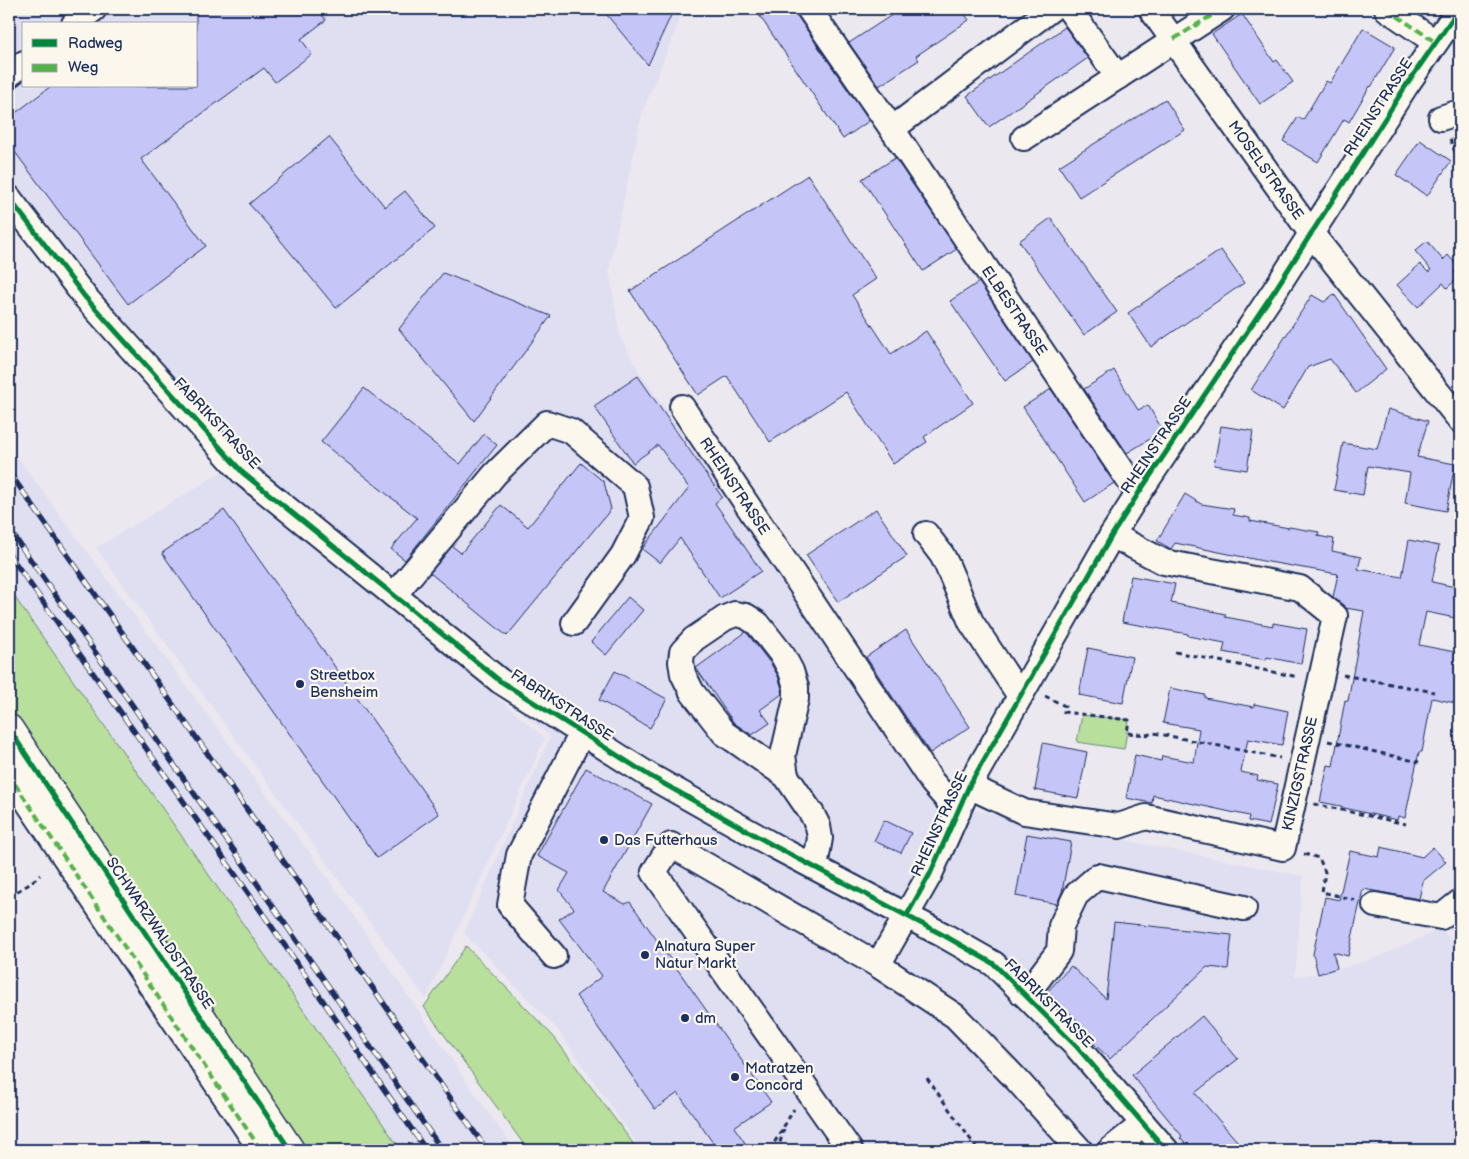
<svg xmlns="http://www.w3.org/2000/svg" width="1469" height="1159" viewBox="0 0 1469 1159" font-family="'Balsamiq Sans',sans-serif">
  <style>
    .built { fill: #e0def1; fill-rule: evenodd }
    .green { fill: #b8df9b; stroke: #6a877c }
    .building { fill: #c6c5f7; stroke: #1b2f5e }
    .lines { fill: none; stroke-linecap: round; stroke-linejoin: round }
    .minor-casing { stroke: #1b2f5e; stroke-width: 28 }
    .major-casing { stroke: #1b2f5e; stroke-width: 31 }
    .path { stroke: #1b2f5e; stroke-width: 3; stroke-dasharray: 5 4; stroke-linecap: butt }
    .minor { stroke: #fbf7ec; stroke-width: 24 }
    .major { stroke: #fbf7ec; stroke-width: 28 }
    .rail-casing { stroke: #1b2f5e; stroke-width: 5.5 }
    .rail { stroke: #fbf7ec; stroke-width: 4; stroke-dasharray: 11; stroke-linecap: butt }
    .quiet { stroke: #55b248; stroke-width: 4; stroke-dasharray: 8 4; stroke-linecap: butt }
    .cycleway-casing { stroke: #fbf7ec; stroke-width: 8 }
    .cycleway { stroke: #00873e; stroke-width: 5 }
    .poi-dot { fill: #1b2f5e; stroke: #fbf7ec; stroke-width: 2 }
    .labels { text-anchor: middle; stroke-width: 4.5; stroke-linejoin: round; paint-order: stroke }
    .street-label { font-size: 15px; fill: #1b2f5e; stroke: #fbf7ec }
    .poi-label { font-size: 15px; fill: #1b2f5e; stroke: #fbf7ec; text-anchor: start }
  </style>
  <rect width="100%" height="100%" fill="#ebe8ef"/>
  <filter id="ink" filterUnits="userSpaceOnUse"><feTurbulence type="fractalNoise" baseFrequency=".02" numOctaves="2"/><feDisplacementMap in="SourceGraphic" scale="10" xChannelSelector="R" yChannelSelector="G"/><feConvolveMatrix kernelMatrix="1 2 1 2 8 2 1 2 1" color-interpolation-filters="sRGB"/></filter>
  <g filter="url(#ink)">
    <!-- built -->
    <path class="built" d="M9,9H684L642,113L609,270L620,337L638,370L938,803L1303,876L1295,977L1346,967L1378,957L1441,929L1460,952V1150H642L558,1030L464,933L550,737L248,466L9,193ZM24,24H196V86H24Z
      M9,446L323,871L484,1107L515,1150H401L9,589Z
      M230,467L281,516L545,738L426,999L96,548Z"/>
    <!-- green -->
    <path class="green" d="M9,589L401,1150H307L234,1045L9,705Z
      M1082,715L1129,720L1124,749L1077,742Z
      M466,946L554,1037L638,1150H528L424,1007Z"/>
    <!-- building -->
    <path class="building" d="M196,9H317L326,20L301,39L312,54L275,82L264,68L141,159L206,246L128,304L9,144V118L51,86H196Z
      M602,9H674L648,65Z
      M755,9H795L798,17L869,121L843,139Z
      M901,9H961L969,20L916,56L919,60L879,86L849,43Z
      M1242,14L1274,62L1277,60L1293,82L1260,104L1212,34Z
      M1065,27L1088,58L989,127L967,96Z
      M1363,28L1395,47L1371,87L1370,86L1349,122L1344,119L1318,162L1283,141L1298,117L1303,120L1326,81L1330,83Z
      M1165,99L1185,130L1079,197L1059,166Z
      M329,137L385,207L405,191L435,228L336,308L267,224L249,204Z
      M1420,140L1451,161L1427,196L1396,175Z
      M895,158L957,249L923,271L862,179Z
      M808,175L876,279L852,295L891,354L926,331L973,403L924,437L927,442L893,464L846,392L770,442L727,376L698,395L630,291Z
      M1051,218L1117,312L1084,335L1019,241Z
      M1427,241L1443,260L1448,255L1459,268L1454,272L1459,277L1447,288L1443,283L1418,307L1397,285L1420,264L1428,272L1431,270L1415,251Z
      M1221,250L1244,283L1151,347L1128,313Z
      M443,273L551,316L474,421L399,329Z
      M979,282L1033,362L1005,381L950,301Z
      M1334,294L1386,369L1356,393L1330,359L1308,367L1283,410L1251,390L1312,295L1324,302Z
      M1114,370L1138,410L1148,405L1163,431L1127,453L1084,389Z
      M638,376L722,497L715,503L761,571L720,598L680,538L660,563L642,549L689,488L658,445L633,463L594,406Z
      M364,388L460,464L484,434L497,445L405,560L391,549L417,518L321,442Z
      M1051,389L1114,483L1085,502L1023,407Z
      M1388,409L1428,421L1417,457L1455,464L1446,511L1405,503L1410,473L1368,466L1363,495L1334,490L1343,443L1377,449Z
      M1221,426L1253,431L1247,470L1214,465Z
      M581,463L604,482L611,509L507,636L430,573L452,546L461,553L501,505L528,527Z
      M1185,494L1201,504L1234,509L1233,515L1250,518V521L1289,528V527L1319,532L1318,536L1334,539L1332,551L1361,557L1358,569L1402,577L1409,540L1439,546L1432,582L1460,588V619L1426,612L1419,645L1460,653V704L1432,698L1422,752H1419L1405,818L1398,816L1397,820L1340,807L1341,806L1320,802L1328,765L1333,766L1345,700L1348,701L1364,611L1345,608L1333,597L1338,574L1263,561L1175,543L1171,549L1157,541Z
      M876,509L907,556L838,602L806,555Z
      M224,510L439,814L377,858L162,553Z
      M1131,576L1175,584L1171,603L1226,614L1225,617L1273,626V623L1307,629L1301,664L1267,657L1266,660L1223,652L1225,643L1188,636V634L1122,622Z
      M628,597L643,610L606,655L591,642Z
      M906,630L970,727L930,753L866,657Z
      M746,632L771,664L778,676L782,689V694L760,710L770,723L752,735L734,723L696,668Z
      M1088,648L1132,657L1123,703L1079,695Z
      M615,671L667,699L650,728L599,700Z
      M1170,688L1205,695V698L1254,707V704L1288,711L1282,745L1248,739L1241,772L1258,776L1257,780L1278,784L1269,825L1248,821L1249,816L1153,795L1152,803L1126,798L1135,755L1161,761L1162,756L1194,762L1199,729L1163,723Z
      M1043,743L1087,752L1078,798L1035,790Z
      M586,768L652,804L603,892L625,904L630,902L771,1102L734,1127L750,1150H718L678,1093L655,1109L576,996L602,976L559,919L574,909L559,890L569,873L537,856Z
      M884,820L911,833L901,853L874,841Z
      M1027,834L1071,842L1062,892L1057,904L1016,896Z
      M1381,847L1422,857L1433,847L1446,862L1423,881L1419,899L1363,889L1348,956L1333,952L1337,968L1318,974L1313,954L1325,897L1339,900L1350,851L1379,857Z
      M1114,922L1232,935L1228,969L1207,967L1110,1059L1073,1024L1077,1020L1047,992L1071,966L1106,999Z
      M1202,1016L1238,1059L1195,1093L1245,1150H1191L1180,1138L1182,1136L1132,1075Z"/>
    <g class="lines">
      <!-- minor casing -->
      <g class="minor-casing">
        <g id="minor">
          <path id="s1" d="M809,9L892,129L1138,494"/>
          <path d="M1069,9L1118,77"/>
          <path id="s2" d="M1151,9L1311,233L1460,420"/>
          <path d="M1387,9L1435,42"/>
          <path d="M74,24L94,9"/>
          <path d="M9,75L24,63"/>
          <path d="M1441,118L1460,112"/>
          <path d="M892,129L1051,9"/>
          <path d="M1024,138L1222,9"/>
          <path d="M9,198L85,297L243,473L500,681L650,776L776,847L945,936L994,964L1077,1047L1166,1150"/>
          <path id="s3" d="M682,407L932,782L958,812"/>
          <path d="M926,534L942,555L947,565L971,622L1020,696"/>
          <path d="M394,595L495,474L547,423L571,431L635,486L642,518L623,555L574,623"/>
          <path d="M9,774L261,1150"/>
          <path d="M786,776L724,733L692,692L683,674L681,662L682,652L694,639L725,618L735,614L746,616L758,624L783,656L791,671L796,687V699L783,755L786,776L812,814L818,826L820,838L815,867"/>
          <path id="s4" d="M969,786L1024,812L1119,826L1146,817L1283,848L1335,616L1300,588L1164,562L1112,535"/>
          <path d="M1375,905L1441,917L1460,902"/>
          <path d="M554,956L510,905L519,855L582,733"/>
          <path d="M878,965L930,874L969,786L1112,535L1138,494L1275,290L1405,87L1459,9"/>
          <path d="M1021,992L1038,979L1059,951L1061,926L1076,895L1098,876L1244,908"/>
          <path d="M850,1150L654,872L671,845L878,965L955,1016L1017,1080L1080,1150"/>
          <path d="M1110,1150L1143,1124"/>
        </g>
      </g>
      <!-- major casing -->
      <g class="major-casing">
        <path id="major" d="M9,729L290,1150"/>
      </g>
      <!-- path -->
      <path class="path" d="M1450,139L1460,165
        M1175,652L1298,677
        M1343,675L1434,692
        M1045,696L1065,706L1064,712L1129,720L1127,733L1146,735L1154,733L1280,758
        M1328,741L1419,762
        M1314,804L1406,824
        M1304,854L1319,858L1325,872L1322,892L1355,900
        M9,891L14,893L28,885L40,875
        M927,1078L978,1150
        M770,1150L794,1109
        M776,1150L778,1149L784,1129"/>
      <!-- minor -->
      <use href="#minor" class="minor"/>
      <!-- major -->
      <use href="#major" class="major"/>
      <!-- rail casing -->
      <g class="rail-casing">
        <path id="rail" d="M9,472L487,1150
          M9,529L256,882L442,1150
          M9,554L263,914L426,1150"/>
      </g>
      <!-- rail -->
      <use href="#rail" class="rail"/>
      <!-- quiet -->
      <path class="quiet" d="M1387,9L1435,42
        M1174,39L1222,9
        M15,784L261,1150"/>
      <!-- cycleway casing -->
      <g class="cycleway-casing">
        <path id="cycleway" d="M9,198L85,297L243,473L500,681L650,776L776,847L945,936L994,964L1077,1047L1166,1150
          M9,729L290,1150
          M907,915L930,874L969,786L1112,535L1138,494L1275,290L1405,87L1459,9"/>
      </g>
      <!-- cycleway -->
      <use href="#cycleway" class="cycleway"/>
    </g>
  </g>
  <!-- markers -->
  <g class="poi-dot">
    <circle cx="300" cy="684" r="5"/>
    <circle cx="604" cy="840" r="5"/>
    <circle cx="645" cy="955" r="5"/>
    <circle cx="685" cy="1018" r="5"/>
    <circle cx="735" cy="1077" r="5"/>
  </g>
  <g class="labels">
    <!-- street labels -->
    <g class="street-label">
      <text transform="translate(1378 107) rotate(-57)" y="5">RHEINSTRASSE</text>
      <text dy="5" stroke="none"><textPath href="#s2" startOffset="198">MOSELSTRASSE</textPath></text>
      <text dy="5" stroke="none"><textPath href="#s1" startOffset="365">ELBESTRASSE</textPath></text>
      <text transform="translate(217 423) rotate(47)" y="5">FABRIKSTRASSE</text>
      <text transform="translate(1156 445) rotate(-56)" y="5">RHEINSTRASSE</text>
      <text dy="5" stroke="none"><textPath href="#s3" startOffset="95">RHEINSTRASSE</textPath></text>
      <text transform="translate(562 705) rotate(33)" y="5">FABRIKSTRASSE</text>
      <text dy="5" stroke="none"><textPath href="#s4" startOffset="402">KINZIGSTRASSE</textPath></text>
      <text transform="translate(939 824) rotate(-65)" y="5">RHEINSTRASSE</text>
      <text transform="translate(160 933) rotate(56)" y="5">SCHWARZWALDSTRASSE</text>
      <text transform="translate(1049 1003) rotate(45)" y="5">FABRIKSTRASSE</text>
    </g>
    <!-- poi labels -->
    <g class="poi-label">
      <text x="310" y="680">Streetbox<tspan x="310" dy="17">Bensheim</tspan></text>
      <text x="614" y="845">Das Futterhaus</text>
      <text x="655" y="951">Alnatura Super<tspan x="655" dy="17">Natur Markt</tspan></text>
      <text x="695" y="1023">dm</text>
      <text x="745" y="1073">Matratzen<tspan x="745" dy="17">Concord</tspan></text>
    </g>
  </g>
  <!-- margin -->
  <rect width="1469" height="1159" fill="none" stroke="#fbf7ec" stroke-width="30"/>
  <rect x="15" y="15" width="1439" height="1129" fill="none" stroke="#1b2f5e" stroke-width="2" filter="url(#ink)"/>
  <!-- legend -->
  <rect x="22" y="22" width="175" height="65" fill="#fbf7ec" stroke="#a1a7b3"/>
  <rect x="32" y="39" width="25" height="8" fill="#00873e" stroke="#a1a7b3"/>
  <text x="68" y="48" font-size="15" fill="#1b2f5e">Radweg</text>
  <rect x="32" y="64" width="25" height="8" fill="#55b248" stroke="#a1a7b3"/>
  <text x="68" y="72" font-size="15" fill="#1b2f5e">Weg</text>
</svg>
